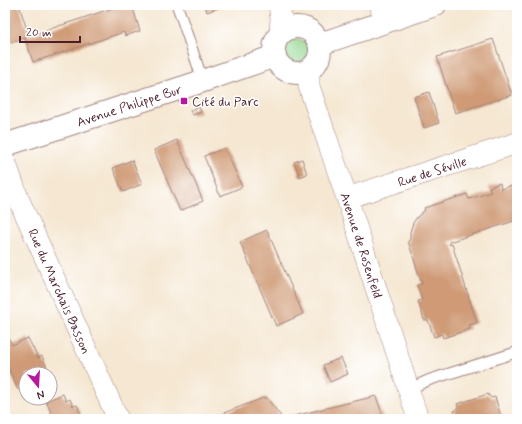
<svg xmlns="http://www.w3.org/2000/svg" width="522" height="424" viewBox="0 0 522 424" font-family="Mynerve,sans-serif">
  <style>
    .green { fill: #91d68e; stroke: #6e7a5c }
    .building { fill: #cf9a74 }
    .lines { fill: none; stroke-linecap: round; stroke-linejoin: round }
    .service-casing { stroke: #a0837e; stroke-width: 12 }
    .minor-casing { stroke: #a0837e; stroke-width: 22 }
    .tertiary-casing { stroke: #a0837e; stroke-width: 24 }
    .service { stroke: #fff; stroke-width: 10 }
    .minor { stroke: #fff; stroke-width: 21 }
    .tertiary { stroke: #fff; stroke-width: 22 }
    .poi-dot { fill: #b5179e; stroke: #fff; stroke-width: 1.5 }
    .labels { text-anchor: middle; stroke-width: 3; stroke-linejoin: round; paint-order: stroke }
    .poi-label { font-size: 13px; fill: #4a1f2b; stroke: #fff; text-anchor: start }
    .street-label { font-size: 13px; fill: #4a1f2b; stroke: #fff }
  </style>
  <rect width="100%" height="100%" fill="#fff"/>
  <filter id="ink" filterUnits="userSpaceOnUse"><feTurbulence type="fractalNoise" baseFrequency=".025" numOctaves="2"/><feDisplacementMap in="SourceGraphic" scale="8" xChannelSelector="R" yChannelSelector="G"/><feConvolveMatrix kernelMatrix="1 2 1 2 8 2 1 2 1" color-interpolation-filters="sRGB"/></filter>
  <filter id="wash" filterUnits="userSpaceOnUse"><feTurbulence type="fractalNoise" baseFrequency=".012" numOctaves="4" result="noise"/><feDisplacementMap in="SourceGraphic" scale="16" xChannelSelector="R" yChannelSelector="G"/><feGaussianBlur stdDeviation="0.9" result="paint"/><feColorMatrix in="noise" values="0 0 0 0 0 0 0 0 0 0 0 0 0 0 0 0 0 1.4 0 .05"/><feComposite in="paint" operator="in"/></filter>
  <g filter="url(#wash)">
    <rect width="100%" height="100%" fill="#f5e7d1"/>
    <!-- green -->
    <path class="green" d="M285 51a12 12 0 1 1 24 0a12 12 0 1 1-24 0Z"/>
    <g id="blocks">
      <!-- building -->
      <path class="building" d="M5,5H19L29,36L122,5H132L140,31L125,36L124,32L33,62L25,38L5,44Z
        M205,5H226L207,12Z
        M493,39L512,95L455,113L437,57Z
        M429,92L439,123L424,128L414,97Z
        M199,107L201,112L192,115L190,110Z
        M177,140L203,201L180,211L154,150Z
        M225,148L242,187L220,196L204,156Z
        M302,159L307,174L300,177L294,162Z
        M132,160L142,184L123,192L113,168Z
        M500,183L501,189L517,184V220L449,242L450,245L452,244L477,323L469,325L470,329L443,338L442,334L434,337L428,320H424L418,301L422,300L417,285L422,284L408,241L410,240V232L413,223L417,217L425,210L424,208L467,194L469,199L491,192L489,187Z
        M267,230L303,314L276,326L240,242Z
        M5,330L12,345L28,338L38,358L42,356L50,374H26V386L18,390L5,361Z
        M341,358L348,374L330,382L323,365Z
        M63,394L66,401L70,399L73,406L77,405L83,419H58L56,415L53,417L46,401Z
        M488,394L489,396L492,398L495,397L502,419H456L454,411L456,410L458,406L457,404Z
        M376,396L384,419H286V418Z
        M266,397L283,419H208Z"/>
    </g>
  </g>
  <g filter="url(#ink)">
    <use href="#blocks" fill-opacity="0" stroke="#a0837e" stroke-width="1"/>
    <g class="lines">
      <!-- service casing -->
      <g class="service-casing">
        <path id="service" d="M177,5L203,81
          M409,389L429,380L517,352"/>
      </g>
      <!-- minor casing -->
      <g class="minor-casing">
        <path id="minor" d="M279,5L281,18L280,34
          M381,5L383,22
          M309,70V86L315,104L347,198L418,419
          M5,161L18,198L118,419
          M347,198L517,143"/>
      </g>
      <!-- tertiary casing -->
      <g class="tertiary-casing">
        <path id="tertiary" d="M274 50a23 23 0 1 1 46 0a23 23 0 1 1-46 0Z
          M320,44L435,5
          M5,145L203,81L275,56"/>
      </g>
      <!-- service -->
      <use href="#service" class="service"/>
      <!-- minor -->
      <use href="#minor" class="minor"/>
      <!-- tertiary -->
      <use href="#tertiary" class="tertiary"/>
    </g>
  </g>
  <!-- markers -->
  <rect class="poi-dot" x="180" y="97" width="8" height="8" rx="2"/>
  <g class="labels">
    <!-- poi labels -->
    <g class="poi-label">
      <text x="192" y="106">Cité du Parc</text>
    </g>
    <!-- street labels -->
    <g class="street-label">
      <text transform="translate(129 105) rotate(-18)" y="5">Avenue Philippe Bur</text>
      <text transform="translate(432 171) rotate(-18)" y="5">Rue de Séville</text>
      <text transform="translate(362 245) rotate(72)" y="5">Avenue de Rosenfeld</text>
      <text transform="translate(60 291) rotate(66)" y="5">Rue du Marchais Basson</text>
    </g>
  </g>
  <!-- margin -->
  <rect width="522" height="424" fill="none" stroke="#fff" stroke-width="20"/>
  <!-- north arrow -->
  <g transform="translate(38 386) rotate(162)"><circle r="19" fill="#ffffff" stroke="#b7a5aa"/>
  <path d="M0-3L7 15L0 10L-7 15Z" fill="#b5179e"/>
  <text y="-6" font-size="11" font-weight="bold" text-anchor="middle" fill="#4a1f2b">N</text>
  </g>
  <!-- scale -->
  <path d="M20 36v6h60v-6" fill="none" stroke="#4a1f2b" stroke-width="2"/>
  <text x="26" y="36" font-size="12" fill="#4a1f2b" stroke="#ffffff" stroke-width="3" paint-order="stroke">20 m</text>
</svg>
